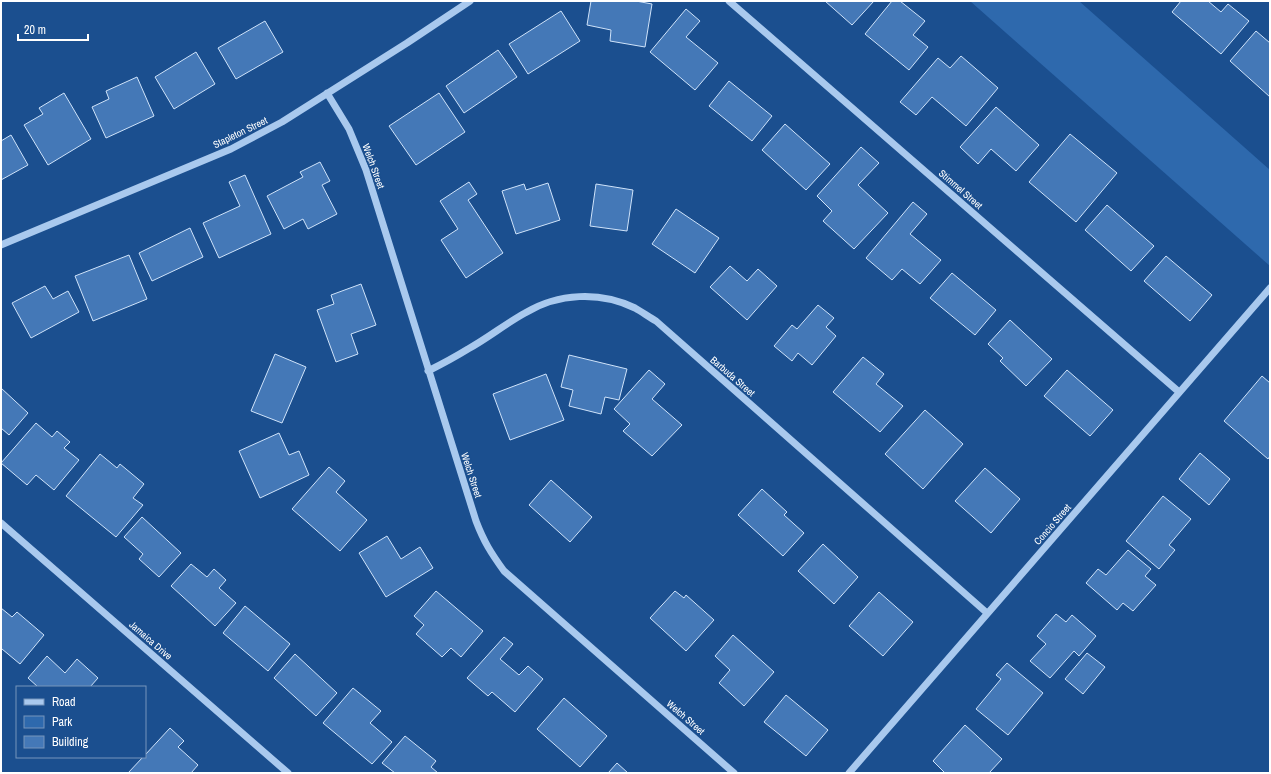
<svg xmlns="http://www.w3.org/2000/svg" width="1271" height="774" viewBox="0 0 1271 774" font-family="'Archivo Narrow',sans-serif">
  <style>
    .green { fill: #2e69ad }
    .building { fill: #4478b7; stroke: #cfe3fa }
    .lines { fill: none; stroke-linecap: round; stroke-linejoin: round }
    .minor { stroke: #a9c9ee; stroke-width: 7 }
    .labels { text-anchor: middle; stroke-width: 3; stroke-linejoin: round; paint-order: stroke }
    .street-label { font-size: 10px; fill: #fff; stroke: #1b4f8f }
  </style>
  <rect width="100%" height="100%" fill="#1b4f8f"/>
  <!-- green -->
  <path class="green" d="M970,1H1079L1270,170V266Z"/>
  <!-- building -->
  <path class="building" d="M591,1H636L652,4L645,47L610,41L611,30L587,25Z
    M825,1H874L852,25Z
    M892,1H900L925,21L913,35L928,47L909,70L865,34Z
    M1181,1H1208L1221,12L1228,4L1249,21L1221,54L1172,12Z
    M686,9L700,21L686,37L718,63L695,90L650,52Z
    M561,11L580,41L528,74L509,44Z
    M265,21L283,52L236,79L218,48Z
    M1256,31L1270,43V97L1230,61Z
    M498,50L517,77L464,113L446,86Z
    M196,52L215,84L174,109L155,77Z
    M961,56L998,88L966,126L932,97L916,115L900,102L938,58L950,68Z
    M137,77L154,116L106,138L92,107L109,99L106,91Z
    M729,81L772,116L752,141L709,106Z
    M64,93L91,139L48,165L24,125L43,114L39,108Z
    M439,93L465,132L416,165L389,126Z
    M996,107L1039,145L1016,171L991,149L978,164L960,147Z
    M785,124L830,164L806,190L762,150Z
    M1070,134L1117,173L1076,222L1029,182Z
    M11,135L28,165L1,180V141Z
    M861,147L879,163L858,185L888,213L854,249L823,221L832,211L817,196Z
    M320,162L330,181L322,185L337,214L308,229L303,219L284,229L267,196L303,177L300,172Z
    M245,175L271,234L219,258L203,223L240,206L229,182Z
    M469,182L477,194L468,200L503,253L466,278L441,240L458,229L440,201Z
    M548,183L560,220L516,234L502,191L524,184L526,190Z
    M596,184L633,190L627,231L590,226Z
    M913,202L927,214L910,234L941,260L920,284L902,269L892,280L866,258Z
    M1107,205L1154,246L1131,271L1085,230Z
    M676,209L719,238L695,273L652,244Z
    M190,228L203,257L152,281L139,253Z
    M129,255L147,299L93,321L75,276Z
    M1166,256L1212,295L1190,321L1144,281Z
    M730,266L747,281L758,269L777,286L747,320L710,287Z
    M952,273L996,310L975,335L930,298Z
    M361,284L376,325L351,334L358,354L336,362L317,310L334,304L331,295Z
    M45,286L53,299L68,291L79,312L31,338L12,303Z
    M818,305L834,318L826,327L836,336L812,365L798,353L792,361L774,346L792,325L797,329Z
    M1010,320L1052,359L1026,386L1000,361L1003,358L988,344Z
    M275,354L306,367L282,423L251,411Z
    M569,355L627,369L619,400L605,397L601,414L569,406L573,390L561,387Z
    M863,357L884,374L876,384L903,406L880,432L833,392Z
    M649,370L665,384L652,399L682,425L652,456L623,431L630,424L614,409Z
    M1067,370L1113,410L1090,436L1044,396Z
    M546,374L564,420L510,440L493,394Z
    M1262,376L1270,383V456L1268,459L1224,421Z
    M1,388L28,413L9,435L1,428Z
    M925,410L963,444L923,489L885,454Z
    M36,423L52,437L57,431L70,442L64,448L79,460L54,490L36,475L27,485L1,463Z
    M279,433L289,455L299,451L309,475L260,498L239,451Z
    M1200,453L1230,479L1209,505L1179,479Z
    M100,454L117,468L120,464L144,484L133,498L143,505L116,537L66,496Z
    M329,467L345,481L336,492L367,520L340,551L292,509Z
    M985,468L1020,499L991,533L955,501Z
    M551,480L592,517L570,542L529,505Z
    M762,489L787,512L784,515L804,533L783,556L738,515Z
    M1163,496L1191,519L1169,545L1175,550L1159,569L1126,541Z
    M142,517L181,553L159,577L139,559L143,554L124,537Z
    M387,536L401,559L420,547L433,568L386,597L359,553Z
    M823,544L858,577L834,604L798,571Z
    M1128,550L1151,569L1145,576L1156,585L1133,611L1123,603L1117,610L1086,583L1098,569L1106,575Z
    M191,564L207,577L214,569L226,580L219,588L236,603L215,626L171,586Z
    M436,591L483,631L461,657L451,648L442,657L416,634L424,625L414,616Z
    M675,591L684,598L686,595L714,620L686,651L650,618Z
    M879,592L913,622L883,656L849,626Z
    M245,606L290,644L268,671L223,633Z
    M1,608L12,617L17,612L44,635L20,664L2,649L1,650Z
    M1056,614L1066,622L1072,615L1096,636L1079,656L1074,651L1050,678L1030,661L1046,644L1037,636Z
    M733,635L774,672L744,706L719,683L730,670L715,656Z
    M504,637L513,644L500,659L519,675L528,666L543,679L515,712L492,692L488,696L467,678Z
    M1087,653L1105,667L1083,694L1065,679Z
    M295,654L337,693L316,716L274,678Z
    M47,656L65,673L77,659L98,678L90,687H38L28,678Z
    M1007,663L1043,693L1008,735L976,709L1001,679L996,675Z
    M353,688L381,711L370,723L392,742L372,764L323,723Z
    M786,695L828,730L806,756L764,722Z
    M564,698L607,736L580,767L537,729Z
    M965,725L1002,759L989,773H945L933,761Z
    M170,728L184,741L178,747L198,765L191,773H128L143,757H145V755Z
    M405,736L436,761L431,767L438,773H395L382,763Z
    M617,763L628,773H608Z"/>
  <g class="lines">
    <!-- minor -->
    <path class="minor" d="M729,1L1179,392
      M327,93L349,129L366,170L476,521C484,542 491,553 504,571L734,773
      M1,245L231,149L282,122L407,43L470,1
      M428,371C442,364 455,357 468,349C488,338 505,324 525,313C558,293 600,291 635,308C642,312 649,317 656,321L987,613
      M1,523L288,773
      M849,773L1270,288"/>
  </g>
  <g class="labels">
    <!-- street labels -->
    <g class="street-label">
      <text transform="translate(240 132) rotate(-26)" y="4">Stapleton Street</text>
      <text transform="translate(374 166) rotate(70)" y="4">Welch Street</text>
      <text transform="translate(961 189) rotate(41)" y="4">Stimmel Street</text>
      <text transform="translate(733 376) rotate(41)" y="4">Barbuda Street</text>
      <text transform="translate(472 475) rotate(72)" y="4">Welch Street</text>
      <text transform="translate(1052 524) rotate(-49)" y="4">Concio Street</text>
      <text transform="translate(151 640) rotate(41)" y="4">Jamaica Drive</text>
      <text transform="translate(686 717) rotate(41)" y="4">Welch Street</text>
    </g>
  </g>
  <!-- border -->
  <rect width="1271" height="774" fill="none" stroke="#ffffff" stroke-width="4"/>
  <!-- legend -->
  <rect x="16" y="686" width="130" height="72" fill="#1b4f8f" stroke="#7695bc"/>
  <rect x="24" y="699" width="20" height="6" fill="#a9c9ee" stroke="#7695bc"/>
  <text x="52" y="706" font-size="12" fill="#ffffff">Road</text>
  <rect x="24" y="716" width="20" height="12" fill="#2e69ad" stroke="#7695bc"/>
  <text x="52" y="726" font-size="12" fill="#ffffff">Park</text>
  <rect x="24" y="736" width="20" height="12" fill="#4478b7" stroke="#7695bc"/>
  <text x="52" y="746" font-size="12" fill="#ffffff">Building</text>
  <!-- scale -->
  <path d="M18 34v6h70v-6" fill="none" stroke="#ffffff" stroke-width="2"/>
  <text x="24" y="34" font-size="12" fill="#ffffff" stroke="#1b4f8f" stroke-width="3" paint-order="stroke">20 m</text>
</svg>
